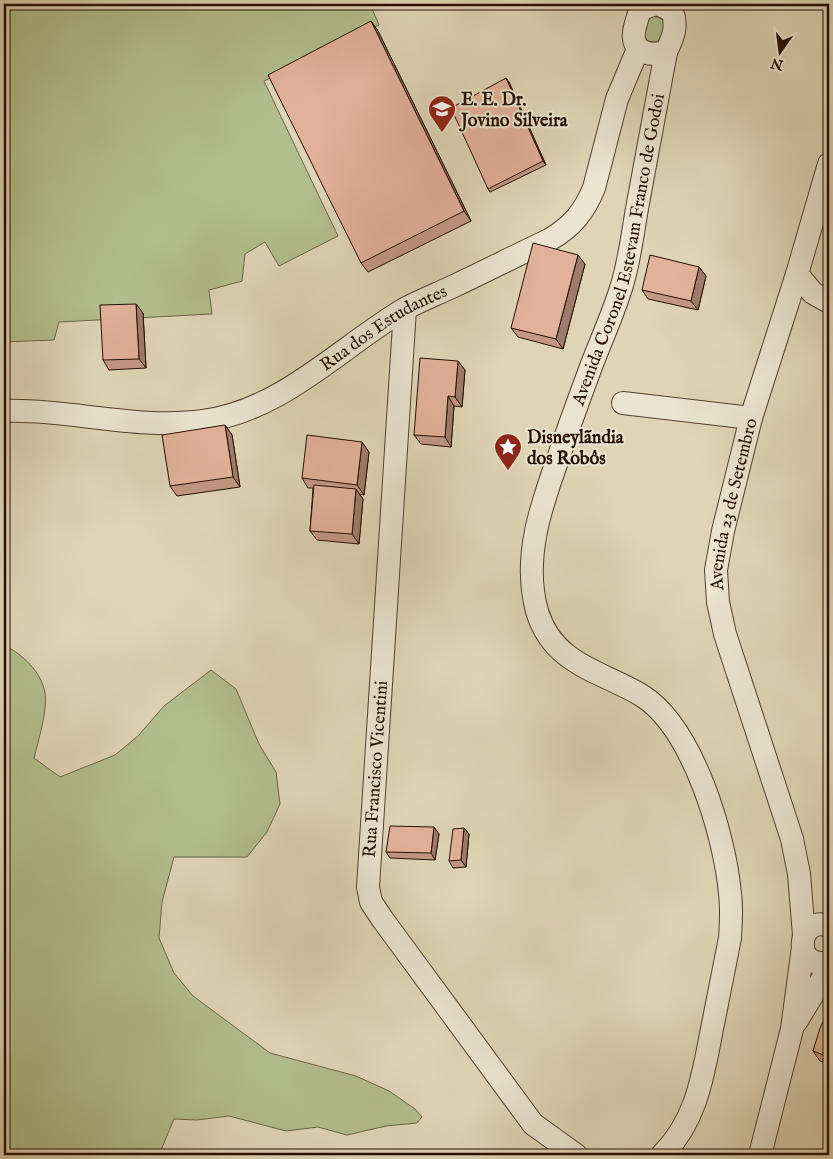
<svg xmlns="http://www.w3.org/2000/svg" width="833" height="1159" viewBox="0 0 833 1159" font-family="'IM FELL English',serif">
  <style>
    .green { fill: #b2bd8d; stroke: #6c6647 }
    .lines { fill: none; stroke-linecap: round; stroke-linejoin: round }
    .minor-casing { stroke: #54402e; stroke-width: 24 }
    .minor { stroke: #eae4d0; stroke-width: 22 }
    .wall { fill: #c29884; stroke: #260f01 }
    .shaded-wall { fill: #9e7c6c; stroke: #260f01 }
    .building { fill: #e2b19a; stroke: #260f01 }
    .labels { text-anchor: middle; stroke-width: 4; stroke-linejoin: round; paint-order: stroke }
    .poi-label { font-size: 18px; font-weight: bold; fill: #260f01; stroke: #eae4d0; text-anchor: start }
    .street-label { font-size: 18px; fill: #260f01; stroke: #eae4d0 }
  </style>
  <rect width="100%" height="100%" fill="#dfd5b6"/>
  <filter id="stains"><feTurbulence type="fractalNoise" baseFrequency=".004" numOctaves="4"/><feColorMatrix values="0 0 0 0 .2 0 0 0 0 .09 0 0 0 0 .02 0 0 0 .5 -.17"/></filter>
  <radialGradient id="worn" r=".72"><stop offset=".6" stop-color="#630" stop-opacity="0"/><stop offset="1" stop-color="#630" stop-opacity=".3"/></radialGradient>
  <!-- green -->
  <path class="green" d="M4,4H370L379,25L264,81L338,236L279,266L265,242L245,254L242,281L209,290L212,314L59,322L54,340L4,342Z
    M640 29a13 13 0 1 1 26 0a13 13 0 1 1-26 0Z
    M4,645C23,655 41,671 45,693C48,709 38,742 34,758L60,777L115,755L138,736L164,706L211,670L236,689L259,744L276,772L280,804L267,832L247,857H174L162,902L159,938L174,973L193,996L270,1053L356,1076L389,1091L415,1109L422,1117L417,1123L386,1126L347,1135L318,1127L286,1131L229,1116L197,1120L174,1119L161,1150L152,1155H4V898L8,881L4,869Z"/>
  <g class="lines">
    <!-- minor casing -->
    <g class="minor-casing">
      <g id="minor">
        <path d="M658,4L672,11C678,26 673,38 666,52C643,58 628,48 636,23C637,20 638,15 640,12C645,6 651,5 658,4Z"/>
        <path d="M797,274L813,293L829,302"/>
        <path d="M405,309L368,887L371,902L383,920L533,1124L576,1155"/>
        <path d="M623,403L751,418"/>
        <path id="s1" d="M4,411C70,409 138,430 203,421C281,411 338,349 403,310C419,301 437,294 454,286C486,271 517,255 549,240C572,227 584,212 594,188L617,99L638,49"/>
        <path d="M829,926C797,914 791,971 829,962"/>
        <path id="s2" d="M804,935L799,874L792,839L725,634L718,602L716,570L723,531L751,418L797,274L829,164"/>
        <path d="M796,1022L829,968"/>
        <path id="s3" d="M662,1155C697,1120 703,1075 712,1029C718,998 724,968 730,938C731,923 732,909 730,894C725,836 693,727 641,695C601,671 553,665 537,611C522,557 542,503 560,453C570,423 581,394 592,364C602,338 614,312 622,285C630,259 633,230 638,203C647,153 657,102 666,52"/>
        <path d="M760,1155L792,1029L803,947"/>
      </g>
    </g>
    <!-- minor -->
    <use href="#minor" class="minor"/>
  </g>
  <!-- wall -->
  <path class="wall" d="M371,21L378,31L471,221L368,272L361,263Z
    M509,82L546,165L490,192L488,189Z
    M585,264L563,349L518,337L511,328Z
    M699,267L706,276L698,310L648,299L642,290Z
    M143,313L146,368L109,370L103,360Z
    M465,370L462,407L454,406L451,447L421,444L414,435Z
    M225,425L232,435L240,487L177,496L170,486Z
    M369,452L364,495L359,494L363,499L359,544L317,540L310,531L313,488H308L302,478Z
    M464,828L469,834L466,867L453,868L449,861Z
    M439,834L435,860L390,858L386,852Z
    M829,1009V1064L820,1061L813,1051Z"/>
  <!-- shaded-wall -->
  <path class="shaded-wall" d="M371,21L378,31L471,221L464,211Z
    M506,78L509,82L546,165L543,161Z
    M578,255L585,264L563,349L556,339Z
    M699,267L706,276L698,310L691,301Z
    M136,304L143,313L146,368L139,359Z
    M458,361L465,370L462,407L455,397Z
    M448,396L454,406L451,447L445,437Z
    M225,425L232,435L240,487L233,477Z
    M362,442L369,452L364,495L357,485Z
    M356,489L363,499L359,544L352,534Z
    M434,827L439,834L435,860L431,853Z
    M464,828L469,834L466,867L461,860Z"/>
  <!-- building -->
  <path class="building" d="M371,21L464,211L361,263L268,75Z
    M506,78L543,161L488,189L451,108Z
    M533,243L578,255L556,339L511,328Z
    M650,255L699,267L691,301L642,290Z
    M136,304L139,359L103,360L100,305Z
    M420,358L458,361L455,397L448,396L445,437L414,435Z
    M225,425L233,477L170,486L162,435Z
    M307,435L362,442L357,485L302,478Z
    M314,485L356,489L352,534L310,531Z
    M390,826L434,827L431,853L386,852Z
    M464,828L461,860L449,861L453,829Z
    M829,1009V1057L813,1051L820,1028Z"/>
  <!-- icons -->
  <defs>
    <g id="school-pin" transform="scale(1.4375)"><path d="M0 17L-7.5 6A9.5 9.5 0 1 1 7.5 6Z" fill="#8f2418" stroke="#eae4d0"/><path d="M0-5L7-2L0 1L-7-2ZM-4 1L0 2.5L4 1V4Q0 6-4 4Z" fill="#fff"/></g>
    <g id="sight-pin" transform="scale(1.4375)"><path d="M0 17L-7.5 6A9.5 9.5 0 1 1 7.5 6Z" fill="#8f2418" stroke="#eae4d0"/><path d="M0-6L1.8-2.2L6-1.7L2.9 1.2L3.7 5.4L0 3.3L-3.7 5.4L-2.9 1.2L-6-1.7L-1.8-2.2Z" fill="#fff"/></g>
  </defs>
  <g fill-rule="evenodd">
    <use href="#school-pin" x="442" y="109"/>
    <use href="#sight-pin" x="508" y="447"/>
  </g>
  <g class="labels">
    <!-- poi labels -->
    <g class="poi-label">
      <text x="461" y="105">E. E. Dr.<tspan x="461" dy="21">Jovino Silveira</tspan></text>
      <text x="527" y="443">Disneylãndia<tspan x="527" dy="21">dos Robôs</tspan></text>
    </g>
    <!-- street labels -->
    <g class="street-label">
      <text dy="6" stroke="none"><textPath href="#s3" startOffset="1012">Avenida Coronel Estevam Franco de Godoi</textPath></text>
      <text dy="6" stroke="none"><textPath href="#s1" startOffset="405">Rua dos Estudantes</textPath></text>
      <text dy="6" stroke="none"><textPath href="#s2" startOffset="445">Avenida 23 de Setembro</textPath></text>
      <text transform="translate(375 769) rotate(-86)" y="6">Rua Francisco Vicentini</text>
    </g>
  </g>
  <!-- margin -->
  <rect width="833" height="1159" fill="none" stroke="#dfd5b6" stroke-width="20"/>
  <rect x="5" y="5" width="823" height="1149" fill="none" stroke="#260f01" stroke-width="2.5"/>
  <rect x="10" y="10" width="813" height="1139" fill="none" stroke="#260f01"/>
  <!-- north arrow -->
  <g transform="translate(780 52) rotate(194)" stroke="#eae4d0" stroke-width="4" paint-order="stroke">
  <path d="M0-4L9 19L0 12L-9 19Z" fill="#260f01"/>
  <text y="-8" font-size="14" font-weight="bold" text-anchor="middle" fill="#260f01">N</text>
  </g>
  <rect width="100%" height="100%" filter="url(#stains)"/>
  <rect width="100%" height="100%" fill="url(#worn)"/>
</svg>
